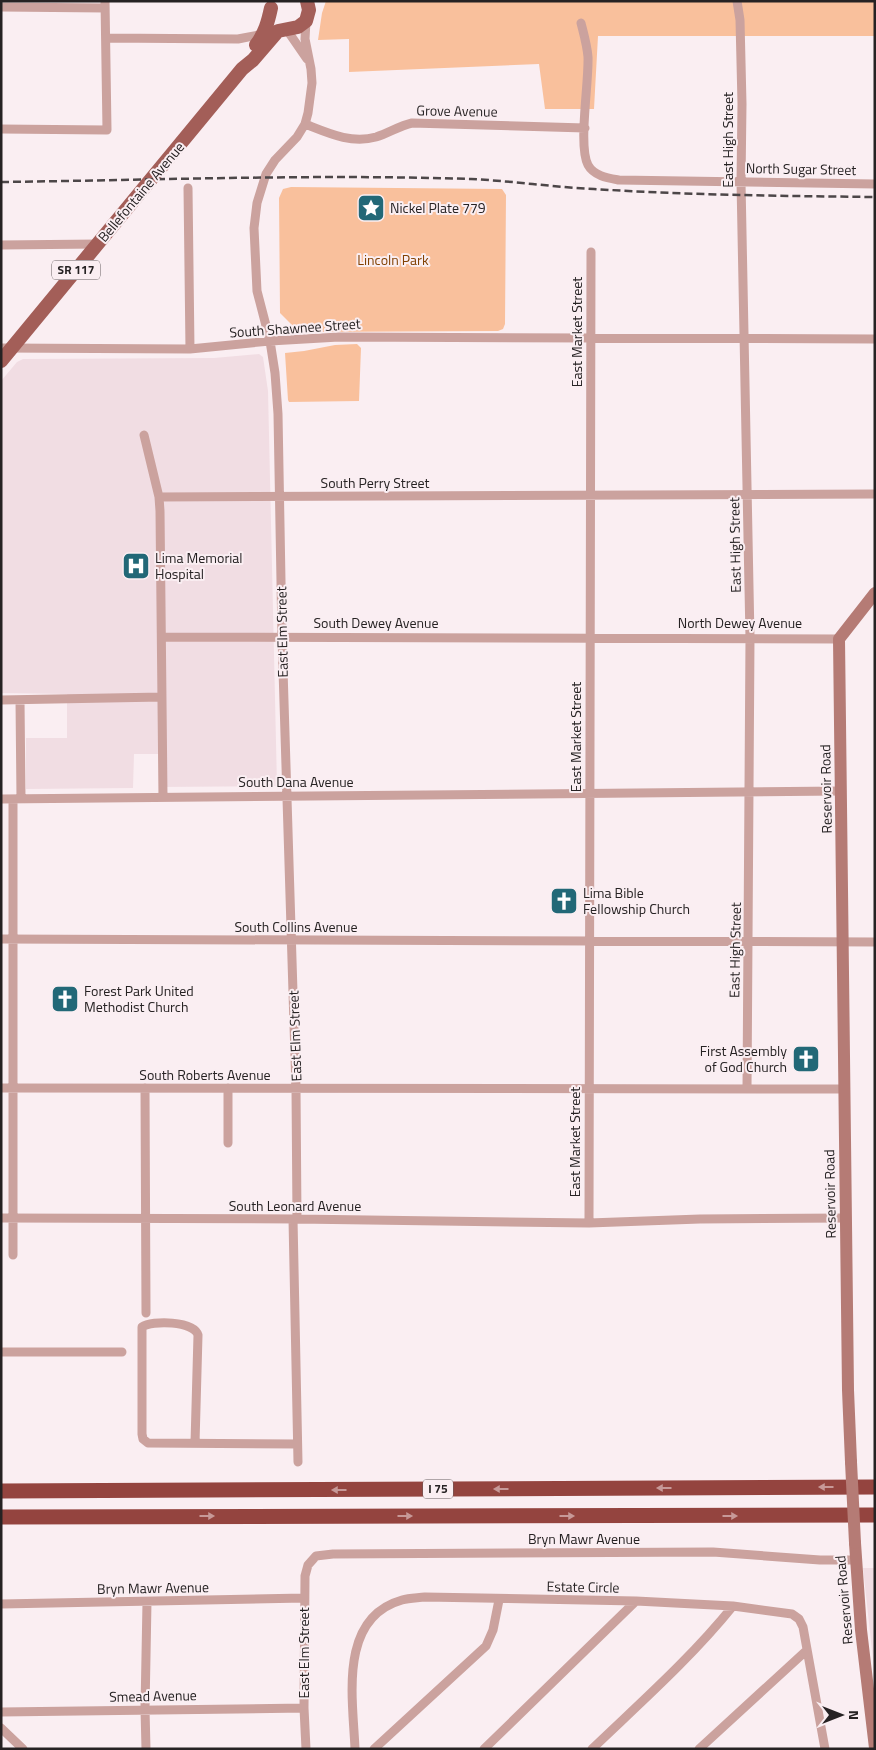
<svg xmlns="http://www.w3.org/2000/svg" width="876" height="1750" viewBox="0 0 876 1750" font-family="'Titillium Web',sans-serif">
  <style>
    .built { fill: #f1dde3 }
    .green { fill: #f9c09c }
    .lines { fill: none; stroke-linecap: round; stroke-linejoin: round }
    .street { stroke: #cba29e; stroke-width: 9 }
    .secondary { stroke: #b57b75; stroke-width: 12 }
    .primary { stroke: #a35e58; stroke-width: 14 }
    .highway { stroke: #94443f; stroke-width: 15 }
    .rail { stroke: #4c4648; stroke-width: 2.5; stroke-dasharray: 8 4; stroke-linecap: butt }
    .secondary-bridge { stroke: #b57b75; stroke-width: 12 }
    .oneway { fill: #c79998 }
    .labels { text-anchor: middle; stroke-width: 4; stroke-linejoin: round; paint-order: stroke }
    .shield { fill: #faeef2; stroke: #665f61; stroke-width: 1 }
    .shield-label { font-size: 12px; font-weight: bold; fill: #262223 }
    .street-label { font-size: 14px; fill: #262223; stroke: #faeef2 }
    .poi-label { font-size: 14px; fill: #262223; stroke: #faeef2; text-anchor: start }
    .park-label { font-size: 14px; fill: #814002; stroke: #faeef2 }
  </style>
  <rect width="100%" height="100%" fill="#faeef2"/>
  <!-- built -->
  <path class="built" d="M259,354L263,357L268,391L277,786L159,787L158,754H134L133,788L26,789V738H67V694L1,693V381L17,362L23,359L214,358Z
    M863,1568H875V1678Z"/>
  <!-- green -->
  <path class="green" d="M326,1H875V36H598L594,109H545L539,64L349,72V39L318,40L322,13Z
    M291,187L502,189L506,195L505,324L503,329L498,331L299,332L280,313L279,198L283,189Z
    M335,345L357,344L361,348L359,401L289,402L288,400L285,353L304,351Z"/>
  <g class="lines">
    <!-- street -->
    <path class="street" d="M737,1L740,20L742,104L741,182L750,638L747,1089
      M1,7L105,8
      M581,23C584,35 587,45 588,57C589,83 578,146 588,165C594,176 608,178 619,180L875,184
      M287,30L307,59
      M106,38L238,39L264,34
      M305,124C328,133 351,144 376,137C389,133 399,126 412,123L585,128
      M1,129L107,130L105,1
      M188,188L190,349
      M1,245L98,244
      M1,348L190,349L270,341L339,337L875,339
      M144,435L159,497L160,511L163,797
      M159,497L875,494
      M162,637L839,639
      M1,700L162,697
      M20,700L21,798
      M1,799L841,791
      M13,799V1255
      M1,939L875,942
      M1,1088L844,1089
      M145,1088L146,1313
      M228,1088V1143
      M1,1218L297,1219L589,1223L700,1219L845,1218
      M293,1219L298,1462
      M297,1219L296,1089L282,637L278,414L275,373L270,341L257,291L254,228L257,203L266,174L275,160L297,137L305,124L308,113L312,83L311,69L305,39L306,21
      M589,1223L591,252
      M1,1352H122
      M195,1443L198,1335C194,1321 152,1320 142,1327V1434L143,1439L148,1443L297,1444
      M1,1604L304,1598
      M1,1712L304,1708
      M1,1728L23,1749
      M146,1749L145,1709L147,1602
      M306,1749L304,1708L305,1576L308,1565L316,1556L333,1554L713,1552L820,1560H856
      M355,1749C353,1699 338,1618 402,1600C409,1598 417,1598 425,1597L636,1601L733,1606L792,1614L799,1619L803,1627L825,1749
      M374,1749L486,1646L493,1630L499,1600
      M484,1749L636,1601
      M592,1749C640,1703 691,1658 733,1606
      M699,1749L807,1650"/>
    <!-- secondary -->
    <path class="secondary" d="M851,1462L848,1390L839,639L875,593
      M855,1543L861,1630L875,1748"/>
    <!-- primary -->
    <path class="primary" d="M256,45C265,33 268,22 271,8
      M1,361L242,69L253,60L278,31L298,27L306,21L309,10L307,1"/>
    <!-- highway -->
    <path class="highway" d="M1,1491L875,1487
      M1,1517L875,1515"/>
    <!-- rail -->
    <path class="rail" d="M1,182C158,180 315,174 471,179C512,181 553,187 594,189C687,195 781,196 875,197"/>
    <!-- secondary-bridge -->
    <path class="secondary-bridge" d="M851,1462L855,1543"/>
  </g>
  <!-- one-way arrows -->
  <defs><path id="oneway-solid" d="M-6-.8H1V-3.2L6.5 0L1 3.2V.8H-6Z" transform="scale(1.25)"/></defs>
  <g class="oneway">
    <use href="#oneway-solid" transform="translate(826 1487) rotate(180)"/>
    <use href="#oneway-solid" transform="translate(664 1488) rotate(180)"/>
    <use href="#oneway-solid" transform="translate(501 1489) rotate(180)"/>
    <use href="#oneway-solid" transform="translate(339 1490) rotate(180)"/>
    <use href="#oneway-solid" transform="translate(207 1516)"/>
    <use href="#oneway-solid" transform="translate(405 1516)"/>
    <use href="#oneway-solid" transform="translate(567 1516)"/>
    <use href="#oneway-solid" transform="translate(730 1516)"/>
  </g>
  <!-- icons -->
  <defs>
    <g id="sight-square" transform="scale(1.4375)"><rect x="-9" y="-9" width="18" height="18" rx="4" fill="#226877" stroke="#faeef2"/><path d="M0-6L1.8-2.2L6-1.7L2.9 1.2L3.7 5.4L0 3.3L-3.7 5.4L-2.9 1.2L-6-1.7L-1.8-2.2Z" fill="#fff"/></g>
    <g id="hospital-square" transform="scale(1.4375)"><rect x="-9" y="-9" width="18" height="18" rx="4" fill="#226877" stroke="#faeef2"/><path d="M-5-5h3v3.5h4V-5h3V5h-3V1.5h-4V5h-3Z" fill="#fff"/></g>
    <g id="church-square" transform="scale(1.4375)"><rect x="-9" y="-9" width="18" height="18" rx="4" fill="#226877" stroke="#faeef2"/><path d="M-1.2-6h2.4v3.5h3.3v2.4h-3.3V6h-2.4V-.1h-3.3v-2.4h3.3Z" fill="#fff"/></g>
  </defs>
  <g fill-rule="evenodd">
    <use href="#sight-square" x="371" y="208"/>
    <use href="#hospital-square" x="136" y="566"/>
    <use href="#church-square" x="564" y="901"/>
    <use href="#church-square" x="65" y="999"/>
    <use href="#church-square" x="806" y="1059"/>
  </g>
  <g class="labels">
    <!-- shield labels -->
    <g class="shield">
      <rect x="52" y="260.5" width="48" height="19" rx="4"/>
      <rect x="423" y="1479.5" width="30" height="19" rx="4"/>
    </g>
    <g class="shield-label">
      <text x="76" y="274">SR 117</text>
      <text x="438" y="1493">I 75</text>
    </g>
    <!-- street labels -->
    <g class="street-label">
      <text transform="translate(457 111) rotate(1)" y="5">Grove Avenue</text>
      <text transform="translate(728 140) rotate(-90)" y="5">East High Street</text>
      <text transform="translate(801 169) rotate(1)" y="5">North Sugar Street</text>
      <text transform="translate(141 192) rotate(-50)" y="5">Bellefontaine Avenue</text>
      <text transform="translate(295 328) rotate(-4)" y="5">South Shawnee Street</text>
      <text transform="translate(577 332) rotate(-90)" y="5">East Market Street</text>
      <text x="375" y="488">South Perry Street</text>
      <text transform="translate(735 545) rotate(-91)" y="5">East High Street</text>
      <text x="376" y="628">South Dewey Avenue</text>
      <text x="740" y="628">North Dewey Avenue</text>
      <text transform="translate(282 632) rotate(-91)" y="5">East Elm Street</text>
      <text transform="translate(576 737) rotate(-90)" y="5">East Market Street</text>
      <text x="296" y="787">South Dana Avenue</text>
      <text transform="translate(826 789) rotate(-91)" y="5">Reservoir Road</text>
      <text x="296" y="932">South Collins Avenue</text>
      <text transform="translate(735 950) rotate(-89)" y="5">East High Street</text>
      <text transform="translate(295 1036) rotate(-92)" y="5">East Elm Street</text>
      <text x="205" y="1080">South Roberts Avenue</text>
      <text transform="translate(575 1142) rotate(-90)" y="5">East Market Street</text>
      <text transform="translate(830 1194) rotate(-91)" y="5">Reservoir Road</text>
      <text x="295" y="1211">South Leonard Avenue</text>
      <text x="584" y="1544">Bryn Mawr Avenue</text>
      <text transform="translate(583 1587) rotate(1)" y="5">Estate Circle</text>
      <text transform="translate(153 1588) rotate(-1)" y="5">Bryn Mawr Avenue</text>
      <text transform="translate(844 1600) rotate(-95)" y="5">Reservoir Road</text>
      <text transform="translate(304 1653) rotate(-90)" y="5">East Elm Street</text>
      <text transform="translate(153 1696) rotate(-1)" y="5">Smead Avenue</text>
    </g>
    <!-- poi labels -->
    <g class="poi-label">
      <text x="390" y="213">Nickel Plate 779</text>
      <text x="155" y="563">Lima Memorial<tspan x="155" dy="16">Hospital</tspan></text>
      <text x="583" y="898">Lima Bible<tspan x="583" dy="16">Fellowship Church</tspan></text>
      <text x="84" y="996">Forest Park United<tspan x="84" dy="16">Methodist Church</tspan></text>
      <text x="787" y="1056" text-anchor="end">First Assembly<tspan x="787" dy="16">of God Church</tspan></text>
    </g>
    <!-- park labels -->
    <g class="park-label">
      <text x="393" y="265">Lincoln Park</text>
    </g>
  </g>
  <!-- border -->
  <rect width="876" height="1750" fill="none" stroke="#262223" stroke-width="5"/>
  <!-- north arrow -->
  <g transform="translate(841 1715) rotate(90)" stroke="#faeef2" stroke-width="4" paint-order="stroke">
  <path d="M0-4L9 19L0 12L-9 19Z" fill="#262223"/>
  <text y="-8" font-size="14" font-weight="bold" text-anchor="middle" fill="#262223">N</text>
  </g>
</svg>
